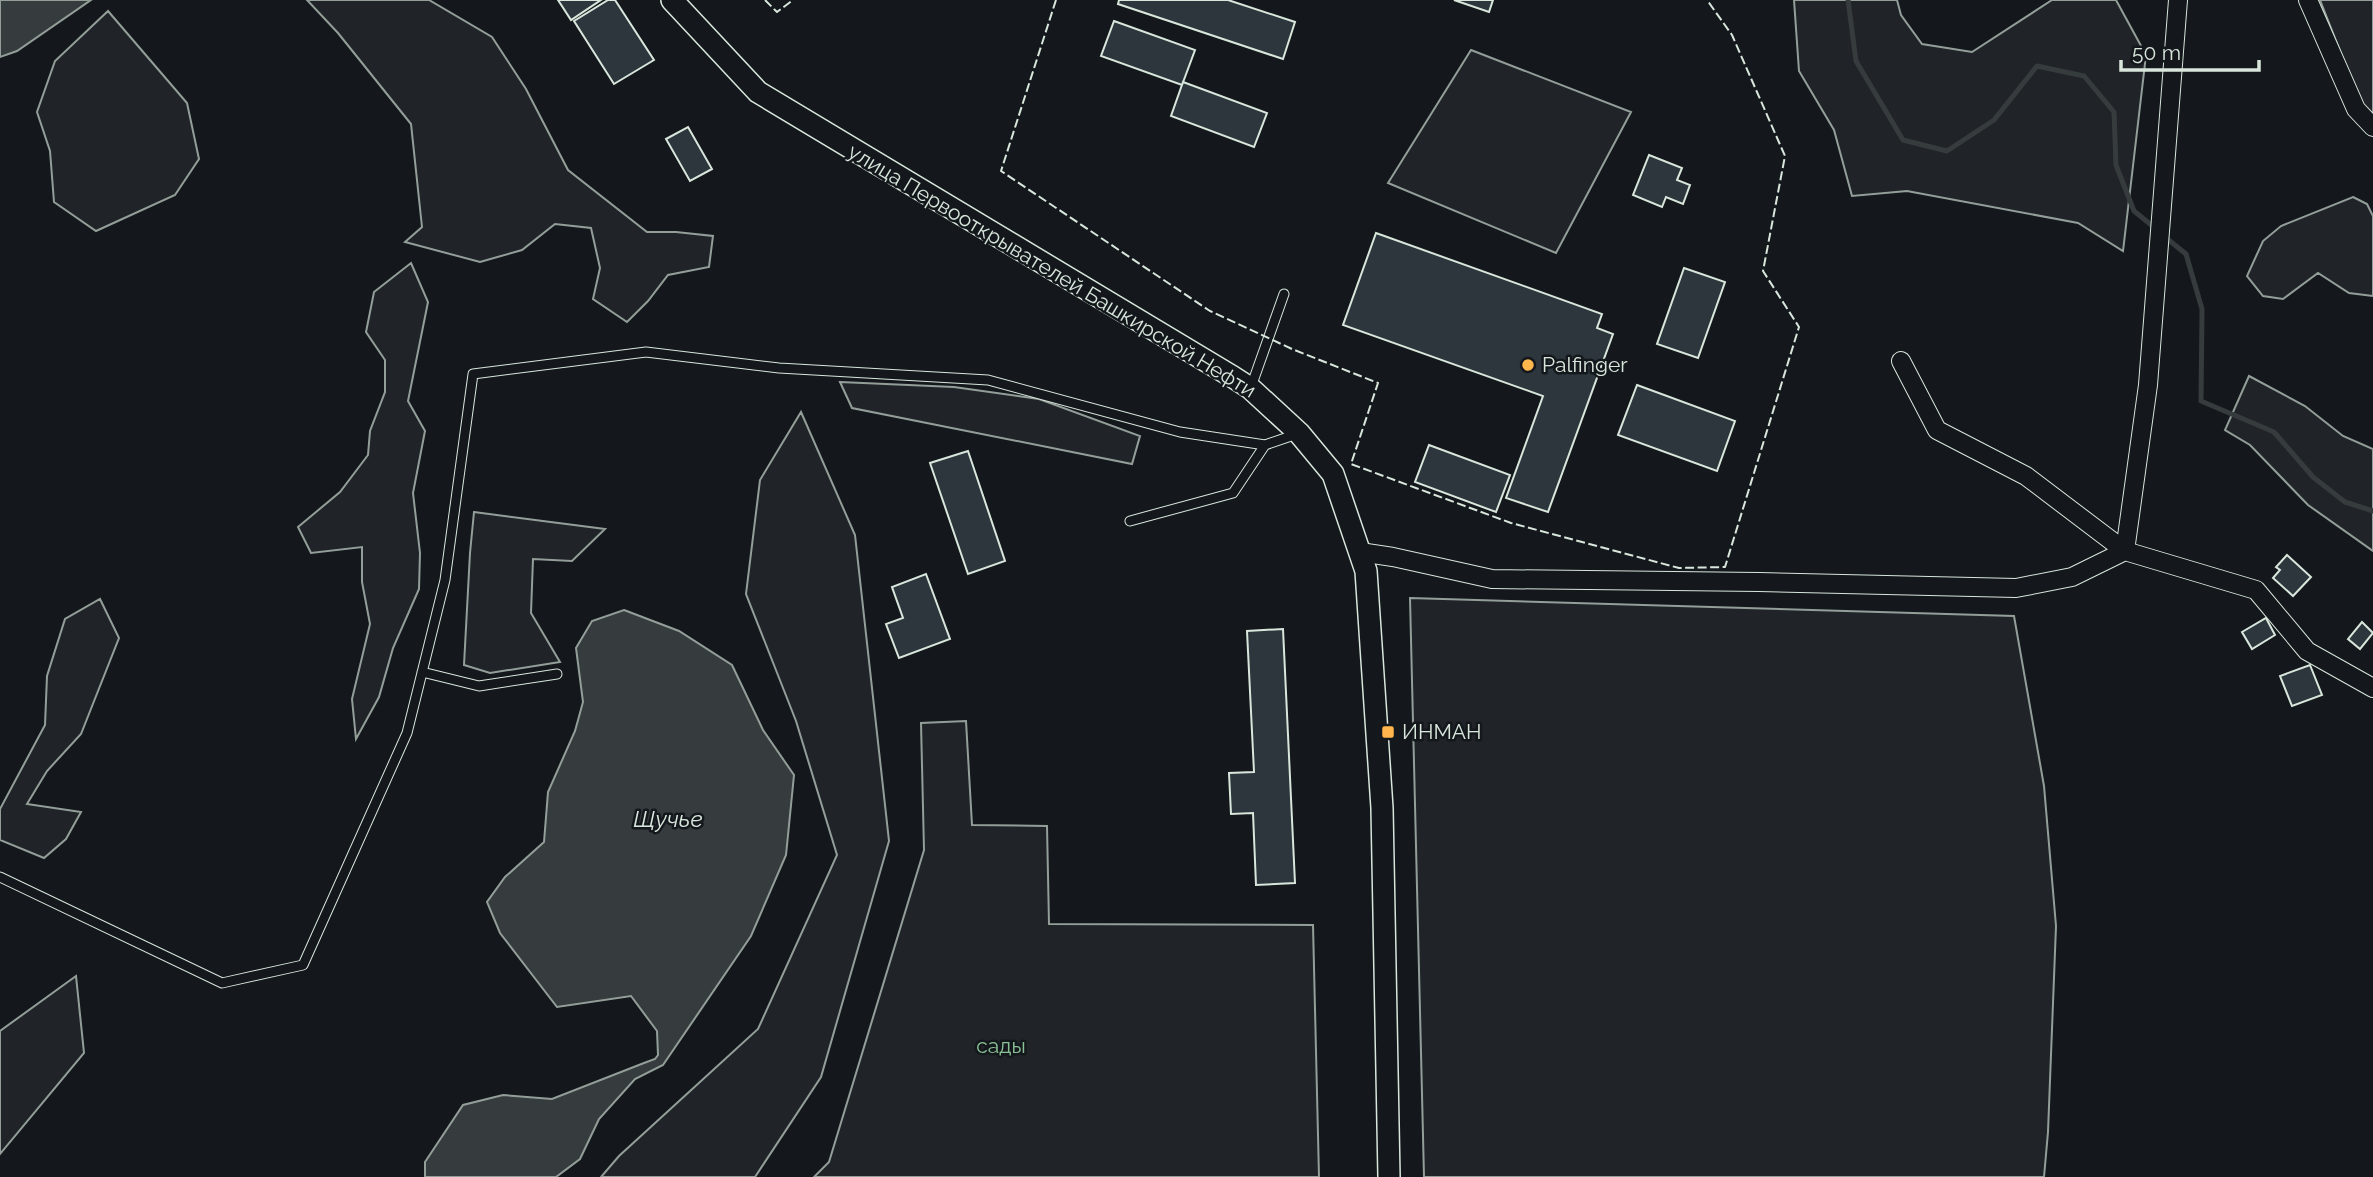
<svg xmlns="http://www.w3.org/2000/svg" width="2373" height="1177" viewBox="0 0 2373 1177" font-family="Raleway,sans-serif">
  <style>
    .green { fill: #202428; stroke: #939e99; stroke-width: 2 }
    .water { fill: #363b3e; stroke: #939e99; stroke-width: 2 }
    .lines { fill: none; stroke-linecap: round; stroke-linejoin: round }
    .stream { stroke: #363b3e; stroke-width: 5 }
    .building { fill: #2c363c; stroke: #d8e6dc; stroke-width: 2 }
    .service-casing { stroke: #d8e6dc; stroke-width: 11 }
    .minor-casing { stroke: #d8e6dc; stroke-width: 20 }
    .tertiary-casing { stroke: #d8e6dc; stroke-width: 24 }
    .service { stroke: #14181c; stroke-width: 9 }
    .minor { stroke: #14181c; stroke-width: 18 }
    .tertiary { stroke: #14181c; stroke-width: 21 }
    .fence { stroke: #d8e6dc; stroke-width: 2; stroke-dasharray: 9 3.5; stroke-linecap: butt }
    .poi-dot { fill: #ffb74d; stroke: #14181c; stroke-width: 2.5 }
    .labels { text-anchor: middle; stroke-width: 5; stroke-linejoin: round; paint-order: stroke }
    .street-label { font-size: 21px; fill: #d8e6dc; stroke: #14181c }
    .poi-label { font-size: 21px; fill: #d8e6dc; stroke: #14181c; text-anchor: start }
    .park-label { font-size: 21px; fill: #8ac095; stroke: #14181c }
    .water-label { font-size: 23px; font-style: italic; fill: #d8e6dc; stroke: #14181c }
  </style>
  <rect width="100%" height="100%" fill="#14181c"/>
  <!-- green -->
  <path class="green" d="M307,0H429L492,37L526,89L568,170L647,232H676L713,236L709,267L668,275L648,301L627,322L593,299L600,268L591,228L555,224L522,250L480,262L405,242L422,227L411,124L338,33Z
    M1794,0H1897L1901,15L1922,44L1972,52L2052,0H2116L2146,55L2123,251L2078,223L1907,191L1852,196L1834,130L1799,71Z
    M2320,0H2373V115L2360,102Z
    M108,11L187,103L199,159L175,195L96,231L54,202L50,151L37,112L55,61Z
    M1471,50L1631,112L1556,253L1388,183Z
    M2353,197L2367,204L2373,216V296L2349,293L2318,273L2283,299L2263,296L2247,276L2263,241L2281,226Z
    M411,263L428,302L408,401L425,431L413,493L420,553L419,589L393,648L379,697L356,739L352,699L370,624L362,582V547L311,553L298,527L340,492L368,455L370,431L385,392V360L366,332L374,292Z
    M2249,376L2305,406L2343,436L2373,449V551L2308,505L2250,445L2225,430Z
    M840,382L954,387L1039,399L1140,436L1132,464L852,408Z
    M801,412L855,535L889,841L821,1077L755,1177H601L619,1156L758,1029L837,855L796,721L746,594L760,480Z
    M474,512L605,529L572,561L533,559L531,613L560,662L490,673L464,665L470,553Z
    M1410,598L2014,616L2044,786L2056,926L2048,1132L2044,1177H1424Z
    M100,599L119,638L81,734L47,771L27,804L81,812L66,839L44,858L0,840V809L45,725L47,676L65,619Z
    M966,721L972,825L1047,826L1049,924L1313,925L1319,1177H814L829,1162L924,850L921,723Z
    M76,976L84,1053L0,1154V1031Z"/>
  <!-- water -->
  <path class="water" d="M0,0H91L17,51L0,57Z
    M624,610L679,631L732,665L763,730L794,775L786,855L751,936L663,1065L635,1079L599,1119L580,1159L556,1177H425V1162L463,1105L503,1095L552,1099L644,1063L655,1059L658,1055L657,1031L631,996L557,1007L500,933L487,902L505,877L544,842L548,792L575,731L583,702L576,648L592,621Z"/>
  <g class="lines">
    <!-- stream -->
    <path class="stream" d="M1848,0L1856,61L1903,140L1947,151L1994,120L2037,66L2084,76L2114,112L2116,165L2134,211L2155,228
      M2165,237L2186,254L2202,309L2201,401L2274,432L2313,477L2345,502L2373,511"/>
  </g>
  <!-- building -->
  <path class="building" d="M558,0H601L571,20Z
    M608,0H615L654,60L614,84L574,21Z
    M1119,0H1228L1295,22L1283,59L1118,4Z
    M1454,0H1493L1489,12Z
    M1114,21L1195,50L1182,85L1101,56Z
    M1183,82L1267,113L1254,147L1171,116Z
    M688,127L712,169L690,181L666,139Z
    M1649,155L1682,168L1677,180L1690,185L1683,204L1666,197L1662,207L1633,195Z
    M1376,233L1602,314L1597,328L1613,334L1548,512L1506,498L1543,396L1343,325Z
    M1684,268L1725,282L1698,358L1657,344Z
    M1637,385L1735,421L1717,471L1618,435Z
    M1429,445L1510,475L1496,512L1415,482Z
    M968,451L1005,561L968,574L930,463Z
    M2287,555L2311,577L2293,596L2273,578L2280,570L2276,567Z
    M926,574L950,639L899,658L886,624L903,618L892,587Z
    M2266,618L2275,635L2252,649L2242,632Z
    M2362,622L2373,633L2360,649L2348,639Z
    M1283,629L1295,883L1256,885L1253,813L1231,814L1229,773L1254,772L1247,631Z
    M2310,665L2322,695L2292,706L2280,676Z"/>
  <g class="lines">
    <!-- service casing -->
    <g class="service-casing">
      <path id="service" d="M1251,387L1284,294
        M1130,521L1233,493L1265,445
        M422,672L479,686L557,674
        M0,877L222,983L303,965L407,733L445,580L473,374L646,352L779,368L988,380L1180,432L1265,445L1297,434"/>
    </g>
    <!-- minor casing -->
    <g class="minor-casing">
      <path id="minor" d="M2308,0L2356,109L2373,127
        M1901,361L1937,430L2026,476L2125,551L2256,590L2307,651L2373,688
        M1360,552L1393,557L1492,579L1759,582L2016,588L2072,577L2125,551L2148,385L2178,0"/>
    </g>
    <!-- tertiary casing -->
    <g class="tertiary-casing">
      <path id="tertiary" d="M672,0L758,92L1233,377L1250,388L1299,433L1333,474L1366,571L1382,808L1389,1177"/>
    </g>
    <!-- service -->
    <use href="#service" class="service"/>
    <!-- minor -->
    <use href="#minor" class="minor"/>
    <!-- tertiary -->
    <use href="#tertiary" class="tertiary"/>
    <!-- fence -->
    <path class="fence" d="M765,0L777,12L793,0
      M1056,0L1001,171L1210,311L1292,349L1378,383L1351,464L1511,523L1679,568L1725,567L1799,327L1763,271L1785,156L1732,35L1707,0"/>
  </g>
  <!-- markers -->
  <g class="poi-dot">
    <circle cx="1528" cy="365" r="7"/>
    <rect x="1381" y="725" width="14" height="14" rx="3.5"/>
  </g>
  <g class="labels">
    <!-- street labels -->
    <g class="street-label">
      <text transform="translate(1052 271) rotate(31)" y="7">улица Первооткрывателей Башкирской Нефти</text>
    </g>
    <!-- poi labels -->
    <g class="poi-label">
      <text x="1542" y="372">Palfinger</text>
      <text x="1402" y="739">ИНМАН</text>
    </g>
    <!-- park labels -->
    <g class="park-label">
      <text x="1001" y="1053">сады</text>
    </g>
    <!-- water labels -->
    <g class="water-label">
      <text x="668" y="827">Щучье</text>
    </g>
  </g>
  <!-- scale -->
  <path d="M2121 60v10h138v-10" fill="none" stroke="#d8e6dc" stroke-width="3.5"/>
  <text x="2132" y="60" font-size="21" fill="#d8e6dc" stroke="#14181c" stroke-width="5" paint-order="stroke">50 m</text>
</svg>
